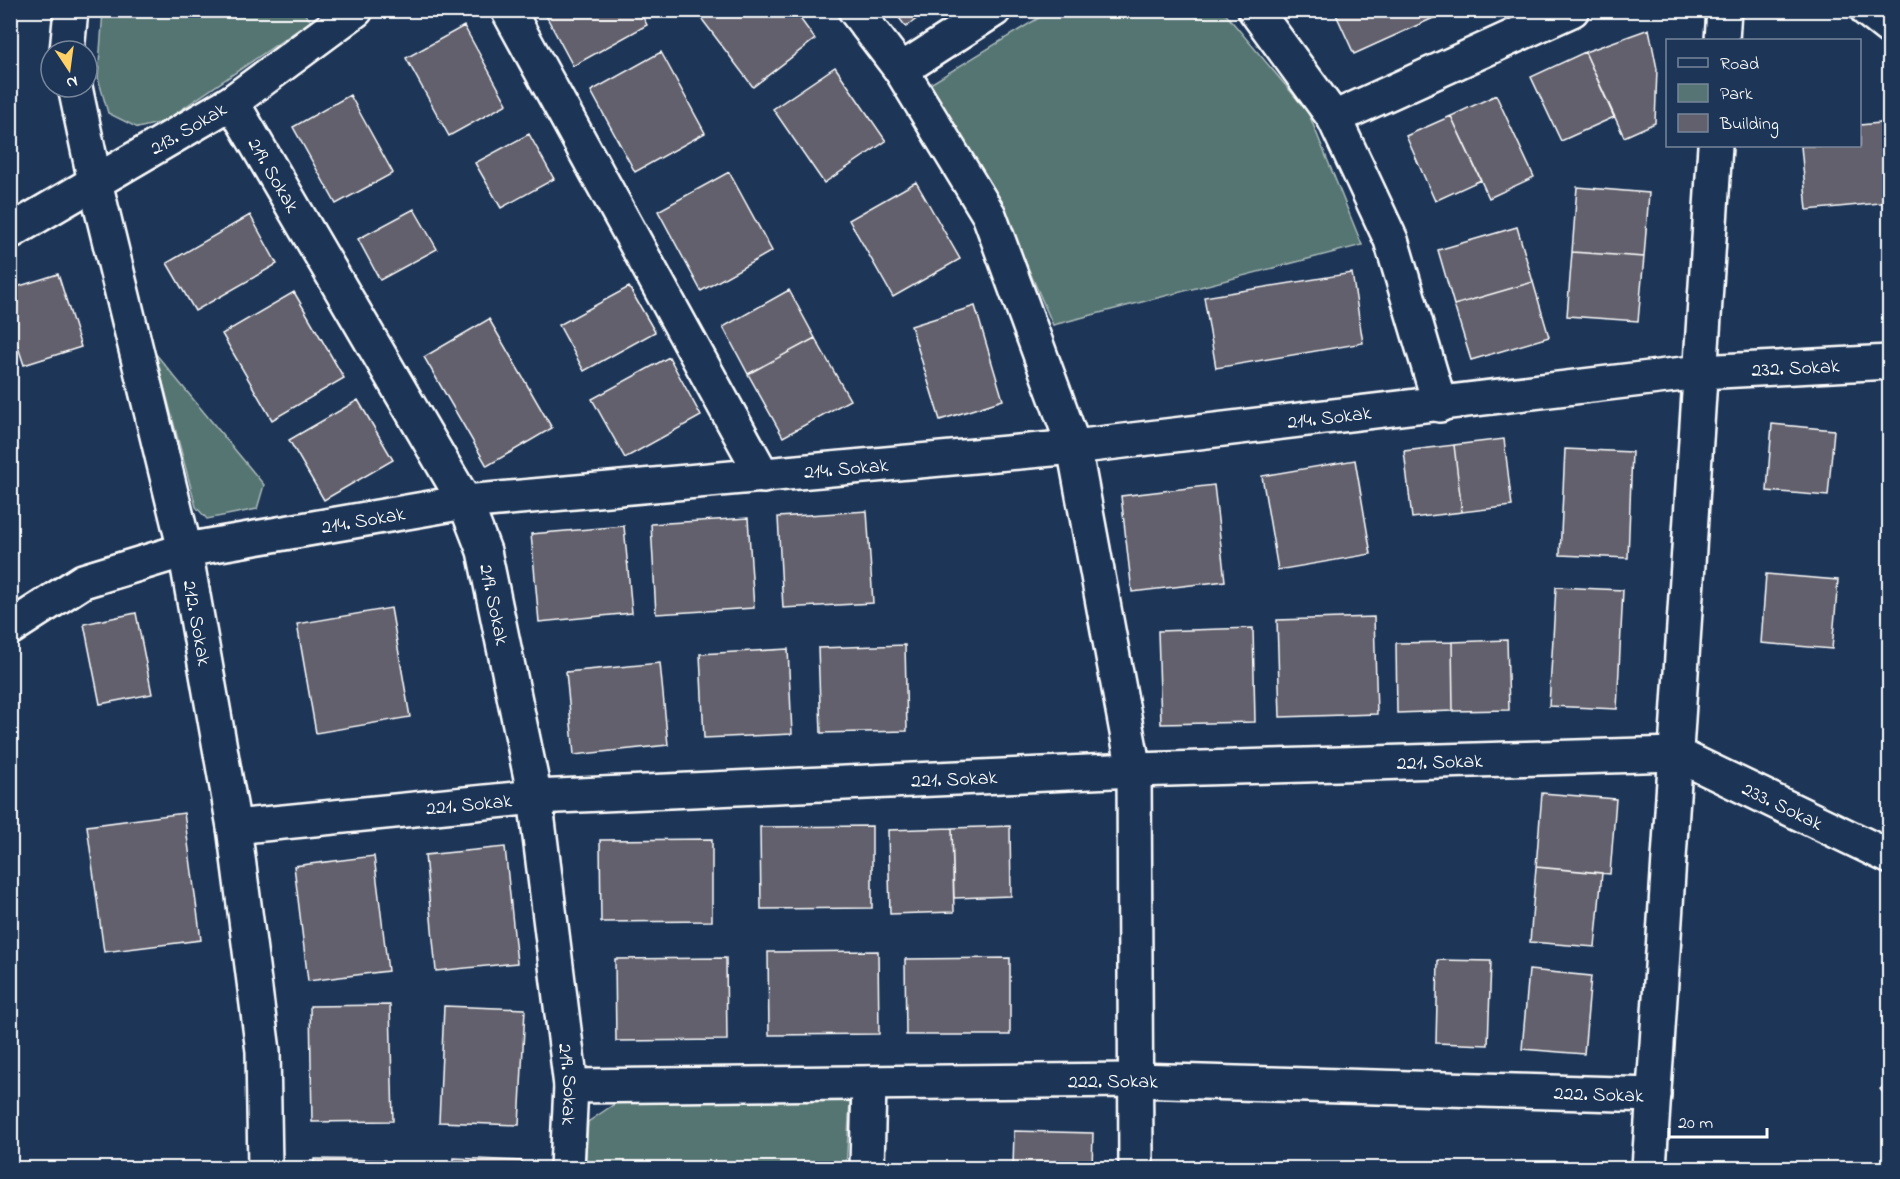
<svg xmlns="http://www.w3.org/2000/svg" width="1900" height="1179" viewBox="0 0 1900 1179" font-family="'Indie Flower',sans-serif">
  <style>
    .green { fill: #557473; stroke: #aabab9; stroke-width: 1.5 }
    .building { fill: #62606c; stroke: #fff; stroke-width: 1.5 }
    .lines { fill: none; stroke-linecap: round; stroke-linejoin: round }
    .minor-casing { stroke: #fff; stroke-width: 38 }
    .minor { stroke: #1d3557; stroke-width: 33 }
    .labels { text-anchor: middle; stroke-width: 6; stroke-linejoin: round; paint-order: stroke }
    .street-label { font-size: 20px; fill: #fff; stroke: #1d3557 }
  </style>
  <rect width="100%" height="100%" fill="#1d3557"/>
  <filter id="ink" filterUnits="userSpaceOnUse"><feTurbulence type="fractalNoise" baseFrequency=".0167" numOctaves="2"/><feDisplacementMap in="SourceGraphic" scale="12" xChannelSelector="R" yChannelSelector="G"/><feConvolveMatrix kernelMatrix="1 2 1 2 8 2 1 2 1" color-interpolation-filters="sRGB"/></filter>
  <g filter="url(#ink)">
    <!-- green -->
    <path class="green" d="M103,11H302L311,21L163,122L138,128L108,113L98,78Z
      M1050,11H1223L1308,112L1362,245L1053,325L995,192L927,86Z
      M155,353L264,485L257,509L207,519L196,507Z
      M619,1101H850L846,1168H585L588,1122Z"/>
    <!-- building -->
    <path class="building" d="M543,10H639L647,25L573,66Z
      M695,10H794L815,39L753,87Z
      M893,10H928L906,27Z
      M1334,10H1451L1354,54Z
      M464,26L507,104L449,136L406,58Z
      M1649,29L1657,69L1655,123L1624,137L1585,52Z
      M661,52L705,133L635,172L591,91Z
      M1585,52L1614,117L1561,141L1531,77Z
      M835,67L886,141L824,183L773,109Z
      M350,95L393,173L336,204L293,127Z
      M1496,95L1534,177L1489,198L1451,116Z
      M1451,116L1481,180L1435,201L1406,136Z
      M1890,122V202L1807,210L1801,146H1860V125Z
      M529,134L554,179L501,208L475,163Z
      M729,172L772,251L701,291L658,211Z
      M916,182L960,259L893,297L849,220Z
      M1577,187L1649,193L1644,257L1572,252Z
      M414,209L437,249L380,280L358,239Z
      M250,215L277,264L195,311L167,263Z
      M1517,227L1533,282L1454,305L1438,250Z
      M1572,252L1644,257L1638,321L1567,316Z
      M1352,273L1363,343L1216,368L1204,297Z
      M58,274L81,347L24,365L10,323V289Z
      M1533,282L1549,337L1471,360L1454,305Z
      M629,287L655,332L584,371L559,325Z
      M789,290L815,338L748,374L723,327Z
      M294,292L344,378L272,420L222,334Z
      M975,306L1003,400L940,420L911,326Z
      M489,319L552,428L487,466L424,357Z
      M815,338L850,400L783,437L748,374Z
      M669,357L701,416L625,458L592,399Z
      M358,400L393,460L324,500L289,440Z
      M1772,424L1834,430L1828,496L1767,491Z
      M1504,439L1512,506L1462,512L1454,445Z
      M1454,445L1462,512L1412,518L1404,451Z
      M1565,449L1632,452L1628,558L1560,555Z
      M1355,460L1371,554L1278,570L1262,476Z
      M1214,485L1225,581L1132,592L1121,496Z
      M867,511L873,603L783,608L778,517Z
      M748,518L754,608L656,614L651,524Z
      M624,526L632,613L539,622L531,534Z
      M1766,574L1838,580L1832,649L1761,643Z
      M1556,587L1623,590L1617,709L1549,706Z
      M391,608L410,717L316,733L297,624Z
      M136,613L152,694L100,704L84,624Z
      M1374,617L1377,714L1280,717L1277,620Z
      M1253,628L1255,722L1161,724L1158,631Z
      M1507,640L1509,710L1453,711L1452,642Z
      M1452,642L1453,711L1397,713L1396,643Z
      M905,645L907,731L821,733L818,648Z
      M788,649L792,734L704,738L700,654Z
      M660,663L668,745L574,755L566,672Z
      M1542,793L1616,799L1610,874L1536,867Z
      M184,813L201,940L104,952L87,826Z
      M872,826V908L761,909L760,827Z
      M1010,826L1011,896L954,898L952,828Z
      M952,828L954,912L890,914L888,830Z
      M712,839V921L601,922L600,840Z
      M505,847L517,963L436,971L425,855Z
      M374,856L388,971L308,981L294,866Z
      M1536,867L1602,873L1595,947L1530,942Z
      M878,951L879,1034L769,1035L768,952Z
      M726,958L727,1040L616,1041L615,959Z
      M1010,958V1035H906L905,959Z
      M1438,960L1491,961L1488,1045L1436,1043Z
      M1529,970L1591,976L1584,1054L1522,1049Z
      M390,1005L393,1121L312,1122L310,1006Z
      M444,1006L525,1009L519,1125L439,1122Z
      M1890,1081V1101L1880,1089Z
      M1014,1131L1093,1133L1092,1168H1013Z
      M454,1158L522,1161V1168H453Z
      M314,1159L385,1160V1168H314Z"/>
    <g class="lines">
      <!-- minor casing -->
      <g class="minor-casing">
        <g id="minor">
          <path d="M508,10L763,476"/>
          <path d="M855,10L901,70L989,215L1074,447L1134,770L1136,1168"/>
          <path d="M1255,10L1334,118L1391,240L1440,405"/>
          <path d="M1867,10L1890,28"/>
          <path d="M1722,40L1724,10"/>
          <path d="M67,51L71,10"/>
          <path d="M901,70L994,10"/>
          <path id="s1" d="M75,87L95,182L185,550L234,827L263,1051L265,1168"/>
          <path id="s2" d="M232,102L465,502L484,551L535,797L571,1086L567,1168"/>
          <path d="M1334,118L1572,10"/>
          <path id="s3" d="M10,232L232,102L356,10"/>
          <path id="s4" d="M10,628L83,581L185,550L465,502L1074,447L1700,372L1890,362"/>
          <path id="s5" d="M234,827L535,797L1134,770L1676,754L1890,857"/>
          <path id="s6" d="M571,1086L1135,1080L1654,1095"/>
          <path d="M867,1168L869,1083"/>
          <path d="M1649,1168L1715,146"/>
        </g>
      </g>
      <!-- minor -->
      <use href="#minor" class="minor"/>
    </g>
  </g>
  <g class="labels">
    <!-- street labels -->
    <g class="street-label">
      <text dy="7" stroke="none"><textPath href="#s3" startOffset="206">213. Sokak</textPath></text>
      <text dy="7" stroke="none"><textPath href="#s2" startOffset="84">219. Sokak</textPath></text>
      <text dy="7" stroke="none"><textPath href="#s4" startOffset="1815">232. Sokak</textPath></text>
      <text dy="7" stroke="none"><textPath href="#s4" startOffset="1346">214. Sokak</textPath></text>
      <text dy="7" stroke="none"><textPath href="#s4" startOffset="860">214. Sokak</textPath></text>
      <text dy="7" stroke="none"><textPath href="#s4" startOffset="374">214. Sokak</textPath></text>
      <text dy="7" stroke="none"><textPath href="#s2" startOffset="570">219. Sokak</textPath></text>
      <text dy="7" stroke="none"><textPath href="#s1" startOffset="550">212. Sokak</textPath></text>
      <text dy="7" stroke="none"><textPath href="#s5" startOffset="1208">221. Sokak</textPath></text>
      <text dy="7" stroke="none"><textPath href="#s5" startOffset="722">221. Sokak</textPath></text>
      <text dy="7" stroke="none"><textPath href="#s5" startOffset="236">221. Sokak</textPath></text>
      <text dy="7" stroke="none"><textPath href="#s5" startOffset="1563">233. Sokak</textPath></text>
      <text dy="7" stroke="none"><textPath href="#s6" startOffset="542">222. Sokak</textPath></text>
      <text dy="7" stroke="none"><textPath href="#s2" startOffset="1056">219. Sokak</textPath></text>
      <text dy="7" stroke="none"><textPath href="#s6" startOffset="1028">222. Sokak</textPath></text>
    </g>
  </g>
  <!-- margin -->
  <rect width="1900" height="1179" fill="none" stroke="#1d3557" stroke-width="36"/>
  <rect x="18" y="18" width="1864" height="1143" fill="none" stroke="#fff" stroke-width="2" filter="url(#ink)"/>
  <!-- legend -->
  <rect x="1666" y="39" width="195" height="108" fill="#1d3557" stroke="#77869a" stroke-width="1.5"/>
  <rect x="1678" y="58" width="30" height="9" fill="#1d3557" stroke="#77869a" stroke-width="1.5"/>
  <text x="1720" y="69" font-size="18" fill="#ffffff">Road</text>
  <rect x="1678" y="84" width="30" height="18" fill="#557473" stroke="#77869a" stroke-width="1.5"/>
  <text x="1720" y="99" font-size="18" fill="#ffffff">Park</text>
  <rect x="1678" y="114" width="30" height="18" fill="#62606c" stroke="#77869a" stroke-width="1.5"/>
  <text x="1720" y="129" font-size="18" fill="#ffffff">Building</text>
  <!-- north arrow -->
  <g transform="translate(69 69) rotate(167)"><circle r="28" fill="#1d3557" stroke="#77869a" stroke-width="1.5"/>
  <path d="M0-4.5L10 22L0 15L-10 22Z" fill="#ffd166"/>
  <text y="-9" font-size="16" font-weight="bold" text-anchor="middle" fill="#ffffff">N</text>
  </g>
  <!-- scale -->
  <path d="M1669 1128v9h98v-9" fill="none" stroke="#ffffff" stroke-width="3"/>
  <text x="1678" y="1128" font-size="18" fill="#ffffff" stroke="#1d3557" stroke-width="4.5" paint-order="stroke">20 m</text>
</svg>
